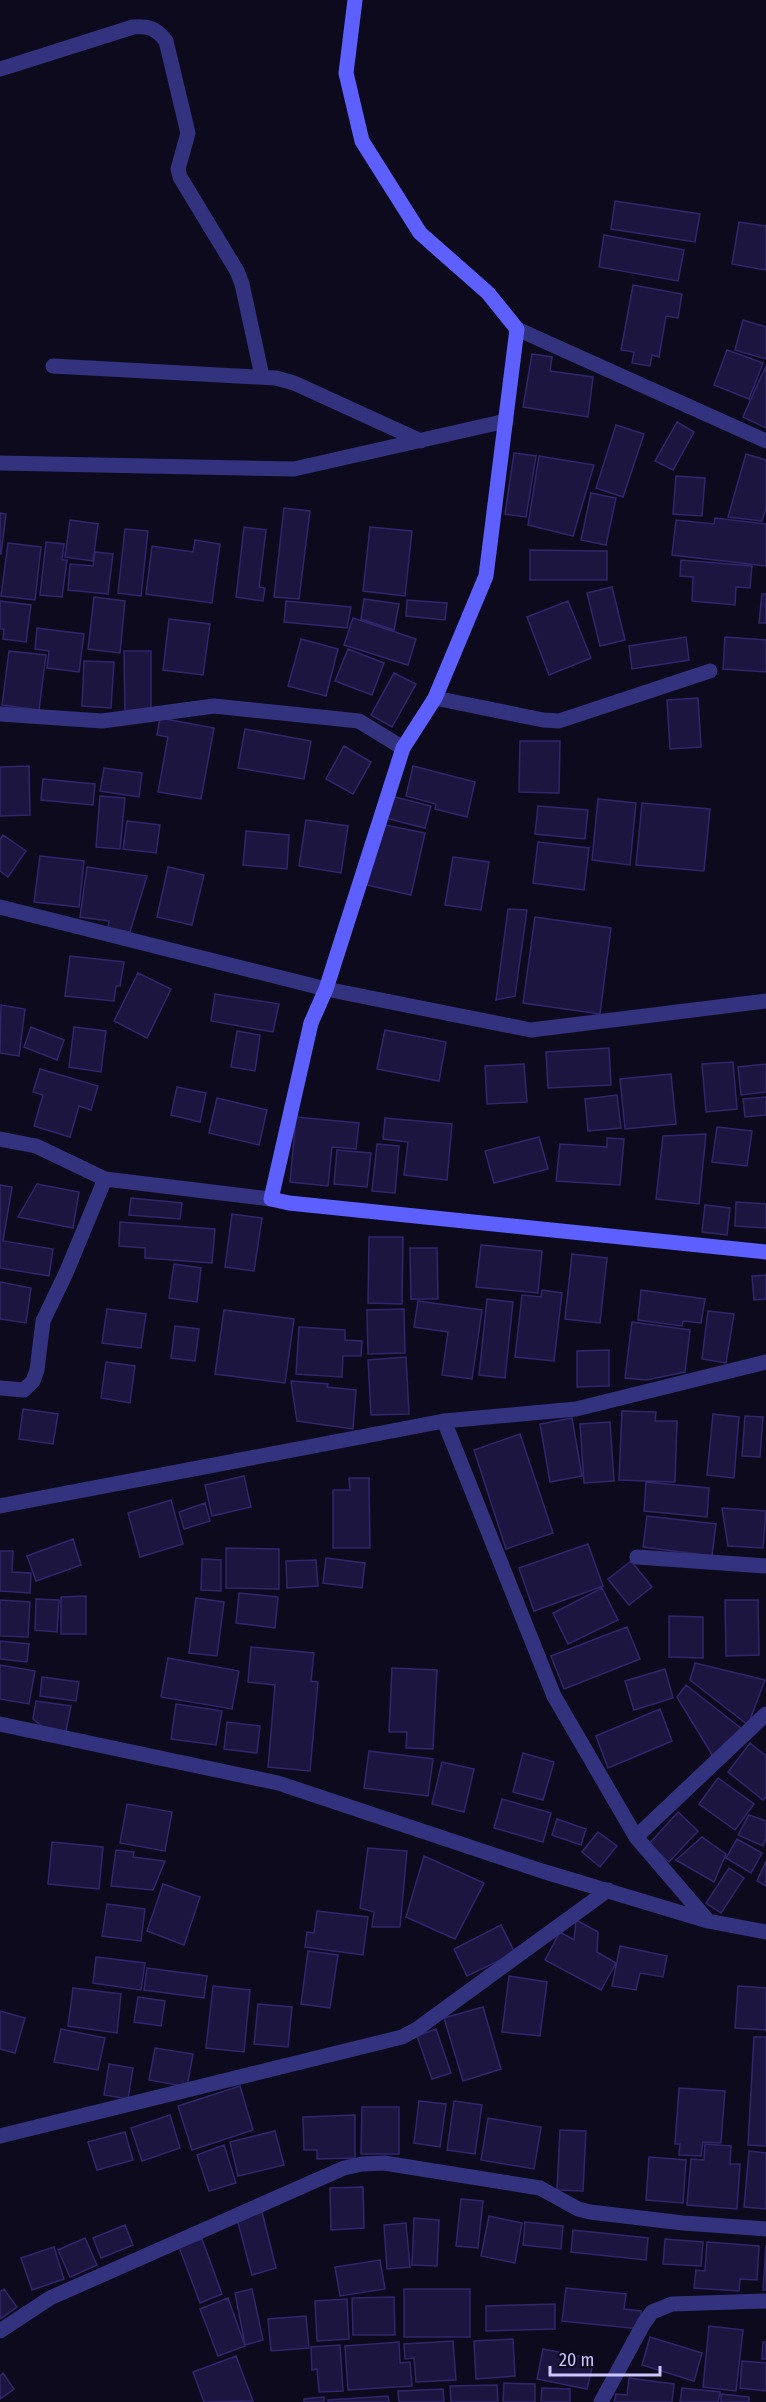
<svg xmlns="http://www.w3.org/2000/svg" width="766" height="2402" viewBox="0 0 766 2402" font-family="'Fira Sans Condensed',sans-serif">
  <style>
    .building { fill: #1c153f; stroke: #31266d; stroke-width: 1.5 }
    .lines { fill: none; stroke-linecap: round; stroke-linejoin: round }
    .street { stroke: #32327f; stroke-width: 15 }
    .secondary { stroke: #5d60ff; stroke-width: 15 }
  </style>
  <rect width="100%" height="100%" fill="#0d0a1d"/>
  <!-- building -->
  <path class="building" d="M615,201L700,214L695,242L611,229Z
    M739,222L766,226V270L732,264Z
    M604,235L684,250L678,281L599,267Z
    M633,285L682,294L678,318L666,316L659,357L652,355L650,366L632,363L634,352L621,350Z
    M743,320L766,327V359L735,350Z
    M727,350L763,363L749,399L714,385Z
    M532,354L552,357L550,371L593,377L588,417L523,407Z
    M766,366V428L743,417Z
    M677,422L694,432L673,470L655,461Z
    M616,425L644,434L623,497L596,488Z
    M514,453L536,456L526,517L505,514Z
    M746,454L766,460V508L762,521L728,517Z
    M539,456L594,465L573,536L528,525Z
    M676,476L705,478L702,516L673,514Z
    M591,493L616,498L606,545L581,540Z
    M284,508L310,511L299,599L274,597Z
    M0,513L6,514L1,554H0Z
    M715,518L766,524V566L672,555L676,520L714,524Z
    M70,520L98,524L93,561L65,557Z
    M244,527L266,530L259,587L265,588L263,601L236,597Z
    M370,527L412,531L405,596L363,591Z
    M125,529L148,531L141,596L118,593Z
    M195,540L220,544L212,603L146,594L152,546L193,552Z
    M46,542L64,544L62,560H67L62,597L40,595Z
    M8,543L41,547L35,600L1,596Z
    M530,550L607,551V580H530Z
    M95,552L113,554L108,594L68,590L70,564L93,566Z
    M681,560L752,566L750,588L736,587L735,605L692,601L693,577L680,576Z
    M612,587L625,640L600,646L587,593Z
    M762,594H766V623H759Z
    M94,597L125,601L120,653L88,649Z
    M364,599L399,604L394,630L361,619Z
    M407,600L447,603L445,620L406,616Z
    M0,601L31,605L26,642L3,639L4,629H0Z
    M286,601L351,607L347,628L284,622Z
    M568,601L591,658L549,675L527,617Z
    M353,618L416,639L408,665L344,645Z
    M169,619L210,624L203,675L163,670Z
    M37,628L84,634L79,672L47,668L49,651L35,649Z
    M686,637L689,660L632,669L629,646Z
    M725,637L766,640V672L723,669Z
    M301,639L338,649L326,696L288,686Z
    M348,649L384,663L372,695L335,681Z
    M9,651L46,655L39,710L2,705Z
    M124,651H151V711L125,712Z
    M84,661L114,662L111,708L82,706Z
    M394,673L416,684L392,727L371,715Z
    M698,698L701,747L670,749L667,700Z
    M160,718L214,728L201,799L158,792L168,737L157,735Z
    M245,729L311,741L304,779L238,768Z
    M520,741H560L559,793L519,792Z
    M344,746L371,762L353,794L326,779Z
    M29,766L30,815L0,816V767Z
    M413,766L475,782L467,817L435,809L436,804L406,796Z
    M104,768L142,773L139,797L100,791Z
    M43,779L95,784L93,805L41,800Z
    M100,796L125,798L120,849L96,847Z
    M391,796L431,806L425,828L385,818Z
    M598,799L636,803L630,865L592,860Z
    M642,803L710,809L704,871L636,865Z
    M538,806L588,810L585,839L535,834Z
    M306,820L348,826L341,873L299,866Z
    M127,821L160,825L156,853L123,849Z
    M385,825L425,833L411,895L367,885Z
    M246,831L289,835L287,869L243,865Z
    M3,835L26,851L8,877L0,871V840Z
    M538,842L589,848L584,890L533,883Z
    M40,856L84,861L79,907L34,902Z
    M453,857L489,862L481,910L445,905Z
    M87,867L147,876L130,932L108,928L109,921L80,917Z
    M168,867L204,875L192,925L157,917Z
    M508,909L527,910L515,996L496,1000Z
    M535,917L611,928L600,1014L523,1003Z
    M70,956L124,962L120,986H116L114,1001L65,996Z
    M138,973L171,989L147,1038L114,1021Z
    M215,994L279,1004L273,1032L211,1021Z
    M1,1005L25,1009L19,1056L0,1053Z
    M31,1027L64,1040L57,1060L24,1047Z
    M74,1027L106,1031L101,1072L69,1067Z
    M385,1030L446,1042L439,1081L377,1069Z
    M237,1031L260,1035L255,1071L231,1067Z
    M609,1048L611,1085L548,1088L546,1052Z
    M733,1062L737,1109L706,1112L702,1064Z
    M524,1064L527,1102L487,1104L485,1066Z
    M766,1064V1092L741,1095L738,1067Z
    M40,1069L98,1086L91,1110L79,1106L70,1137L34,1126L43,1095L33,1092Z
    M671,1074L676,1124L625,1129L620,1079Z
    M177,1087L206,1093L200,1122L171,1115Z
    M617,1095L621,1128L588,1131L585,1099Z
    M766,1097V1115L745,1117L743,1099Z
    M217,1098L267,1110L259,1145L209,1133Z
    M296,1117L359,1123L356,1149L332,1147L328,1186L290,1182Z
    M385,1118L452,1124L447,1180L404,1175L408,1142L383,1139Z
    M717,1127L752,1131L747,1166L712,1162Z
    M706,1134L699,1204L656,1199L663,1136Z
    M539,1137L548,1169L494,1183L485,1151Z
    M607,1138L624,1139L620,1185L556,1181L560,1144L607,1147Z
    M377,1144L399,1146L395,1193L372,1191Z
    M337,1150L371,1153L367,1187L334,1184Z
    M37,1184L79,1192L73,1228L18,1217Z
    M0,1185L12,1187L3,1241L53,1249L49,1276L0,1268Z
    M131,1198L182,1203L180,1219L129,1215Z
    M736,1202L766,1204V1228L735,1226Z
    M705,1205L730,1208L727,1235L702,1232Z
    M232,1214L262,1218L254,1271L225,1267Z
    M120,1222L215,1229L212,1263L145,1258V1248L119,1246Z
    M369,1237H403L402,1304L368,1303Z
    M481,1245L542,1251L538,1293L476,1287Z
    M410,1248H437L438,1299H411Z
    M572,1254L607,1258L600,1323L565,1319Z
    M174,1264L201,1268L197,1302L169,1298Z
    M766,1275V1299L754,1300L752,1276Z
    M0,1282L31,1288L26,1323L0,1319Z
    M542,1290L562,1293L554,1361L515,1357L522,1295L541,1297Z
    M641,1290L705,1299L701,1323L683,1321L682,1326L638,1320Z
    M487,1299L513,1302L505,1378L479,1375Z
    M418,1301L482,1310L472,1379L442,1375L448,1332L414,1327Z
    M107,1309L146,1314L141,1348L102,1343Z
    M404,1309L405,1353L368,1354L367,1310Z
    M224,1310L294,1319L285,1383L215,1374Z
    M708,1311L734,1314L726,1363L702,1359Z
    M632,1322L690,1330L685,1372L646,1380L625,1378Z
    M175,1326L199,1329L195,1361L171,1358Z
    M299,1327L345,1330V1340L362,1341L361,1356H343L342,1377L296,1374Z
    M609,1350V1386L577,1387V1351Z
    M406,1357L409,1414L371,1415L368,1360Z
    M106,1362L135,1366L130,1403L101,1398Z
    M291,1381L328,1384L327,1387L356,1390L353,1429L297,1421Z
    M23,1409L58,1414L53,1444L19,1439Z
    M622,1411L656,1412L655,1421H677L675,1482L619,1480Z
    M713,1414L739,1417L734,1478L707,1475Z
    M745,1416L763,1417L760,1457L742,1456Z
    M572,1418L582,1476L550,1482L540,1424Z
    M610,1422L614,1481L584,1483L580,1424Z
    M520,1434L553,1533L506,1549L474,1450Z
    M244,1476L251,1507L212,1516L205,1485Z
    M349,1478H369L370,1548H333V1490H350Z
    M646,1482L709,1488L707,1517L644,1511Z
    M171,1500L183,1544L140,1557L128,1513Z
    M205,1503L210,1521L184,1529L179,1512Z
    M722,1508L766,1511L763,1548L728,1546Z
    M647,1516L716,1524L712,1556L643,1547Z
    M73,1539L81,1565L36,1581L27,1556Z
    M588,1544L603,1586L534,1611L519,1568Z
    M226,1548L279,1549V1589L226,1588Z
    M0,1551H13L12,1572L31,1573L30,1593L0,1591Z
    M326,1558L365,1563L362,1588L323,1583Z
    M202,1559L221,1560V1591L201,1590Z
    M316,1560L318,1586L287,1588L286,1561Z
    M631,1561L652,1587L629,1605L608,1579Z
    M602,1588L618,1620L568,1644L553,1613Z
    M239,1593L278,1597L275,1628L236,1623Z
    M86,1596V1634H61V1597Z
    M196,1598L224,1602L217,1656L189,1653Z
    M36,1599L59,1600L57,1632L35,1630Z
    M0,1600L30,1602L28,1637L0,1636Z
    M725,1600H758L759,1655L726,1656Z
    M669,1616L703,1617V1658L669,1657Z
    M627,1627L640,1659L564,1689L551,1656Z
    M0,1641L29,1644L27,1662L0,1659Z
    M251,1647L314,1653L311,1681L318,1682L310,1771L268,1767L275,1685L248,1682Z
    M168,1658L239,1671L232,1709L161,1697Z
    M695,1663L765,1680L748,1725L690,1680Z
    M0,1665L35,1671L29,1704L0,1699Z
    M392,1668L437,1670L433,1749L406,1748L407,1732H389Z
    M665,1669L673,1698L634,1710L625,1681Z
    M42,1677L79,1682L76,1701L40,1696Z
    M686,1685L742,1729L714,1758L677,1697Z
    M36,1701L71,1706L66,1731L44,1728L33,1719Z
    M176,1704L222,1711L216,1745L171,1739Z
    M660,1709L672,1741L608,1768L596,1736Z
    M227,1722L260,1726L257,1753L224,1749Z
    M750,1743L766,1756V1797L763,1800L728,1772Z
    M369,1751L433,1759L428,1796L364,1788Z
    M523,1753L554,1762L543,1800L513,1792Z
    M442,1762L474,1769L464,1812L432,1804Z
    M718,1778L754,1804L735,1830L699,1804Z
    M502,1799L551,1813L543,1842L494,1828Z
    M127,1804L172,1812L165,1851L120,1843Z
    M678,1812L698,1831L669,1862L649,1844Z
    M749,1815L766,1821V1838L763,1846L738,1835Z
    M557,1819L586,1829L581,1845L552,1835Z
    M598,1832L617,1846L600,1867L582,1852Z
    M702,1837L726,1854L714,1882L676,1860Z
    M737,1839L762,1853L751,1873L726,1858Z
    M52,1842L103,1847L99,1889L48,1884Z
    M368,1848L407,1851L400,1927H372L374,1912L360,1908Z
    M116,1850L134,1852L133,1857L165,1861L153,1890L111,1886Z
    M424,1856L484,1883L455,1939L406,1917Z
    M766,1861V1886L757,1881Z
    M729,1868L744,1878L721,1913L706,1903Z
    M163,1884L200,1897L184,1945L147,1931Z
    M107,1904L145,1909L141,1941L102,1936Z
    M317,1911L368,1917L363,1955L305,1947L307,1932L314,1933Z
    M576,1920L598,1932L597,1952L616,1963L601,1990L545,1960L560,1932L574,1940Z
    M501,1925L515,1953L467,1976L454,1949Z
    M620,1946L667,1956L663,1977L640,1973L636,1990L612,1986Z
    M308,1951L338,1955L330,2008L301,2004Z
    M96,1957L145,1963L141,1990L93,1983Z
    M147,1968L207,1976L204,1998L144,1990Z
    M509,1976L547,1982L540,2036L502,2032Z
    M213,1986L250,1990L244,2052L206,2048Z
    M738,1986L766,1988V2030L735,2028Z
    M73,1988L121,1994L117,2033L68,2026Z
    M138,1997L165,2001L161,2026L134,2022Z
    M258,2004L292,2007L288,2047L254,2044Z
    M483,2007L501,2069L463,2081L444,2018Z
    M0,2011L25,2018L15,2053L0,2049Z
    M61,2029L105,2038L98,2070L54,2062Z
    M436,2029L451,2073L432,2079L417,2036Z
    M754,2037H766V2146L748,2145Z
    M155,2048L193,2054L187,2087L149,2080Z
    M109,2064L133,2068L128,2099L104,2095Z
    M240,2086L253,2130L192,2150L178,2106Z
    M679,2088L725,2091L721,2143L703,2142L701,2156L679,2155L680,2144H675Z
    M419,2101L446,2104L440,2147L414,2143Z
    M454,2101L482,2105L475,2154L447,2150Z
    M362,2107H399V2154H361Z
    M170,2115L180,2148L142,2161L131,2128Z
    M355,2115V2158L317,2159V2150H304L303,2117Z
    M488,2118L541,2127L534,2169L481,2160Z
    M560,2130L586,2131L583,2191L557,2190Z
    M275,2131L284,2165L238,2176L230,2142Z
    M125,2132L133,2160L97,2170L88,2142Z
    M705,2144L731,2146L730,2164H740L737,2209L687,2205L691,2159L704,2160Z
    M224,2145L236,2183L209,2191L197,2155Z
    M749,2151L766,2153V2209L744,2207Z
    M649,2157L686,2160L683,2203L646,2200Z
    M363,2187L364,2228L331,2230L330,2188Z
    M461,2199L483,2201L478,2248L456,2246Z
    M262,2212L276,2268L252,2275L237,2219Z
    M489,2216L522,2223L515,2263L481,2256Z
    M414,2218L439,2220L437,2266L412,2265Z
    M525,2222L563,2226L561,2249L523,2245Z
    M406,2223L410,2267L387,2269L384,2225Z
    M125,2225L133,2245L101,2258L93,2238Z
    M573,2230L648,2238L646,2260L571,2252Z
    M85,2238L97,2265L70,2277L58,2250Z
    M202,2239L222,2294L200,2303L179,2247Z
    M665,2239L703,2242L701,2266L663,2264Z
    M707,2242L759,2246L757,2280L740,2279L739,2291L694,2288L696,2270L705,2271Z
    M766,2245V2290H763Z
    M54,2247L64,2279L32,2290L21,2258Z
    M380,2260L385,2289L340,2296L335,2267Z
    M566,2288L626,2294L624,2309L641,2311L640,2329L562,2321Z
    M4,2289L17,2307L0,2319V2292Z
    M252,2289L263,2340L245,2345L235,2293Z
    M404,2289H470V2337H404Z
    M394,2297L395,2335H353L352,2298Z
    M228,2298L245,2346L218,2356L200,2309Z
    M347,2299L349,2339L317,2341L315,2301Z
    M555,2304V2329L486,2331V2306Z
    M306,2316L309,2348L271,2351L268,2319Z
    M709,2326L743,2330L736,2391L703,2387Z
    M650,2337L702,2353L694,2381L642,2365Z
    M513,2339L515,2376L476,2379L474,2341Z
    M453,2341L456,2380L416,2382L414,2358L405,2359L404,2344Z
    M399,2342L400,2363L410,2362L412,2386L348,2390L345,2346Z
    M763,2342H766V2359H762Z
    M340,2345L343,2391L319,2392L317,2369L312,2370L311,2347Z
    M543,2349L594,2359L587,2389L537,2379Z
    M236,2356L253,2401L204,2402L193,2372Z
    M742,2361L766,2363V2391L740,2388Z
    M3,2373L14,2389L0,2399V2376Z
    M629,2378L674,2384L672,2402H614L616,2394L627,2395Z
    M504,2383L535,2384V2402H503Z
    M497,2385L498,2402H451L450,2386Z
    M542,2388L570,2389V2402H541Z
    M682,2388L720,2392L718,2402H680Z
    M443,2389L444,2402H399L398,2391Z
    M721,2394L749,2397V2402H721Z
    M388,2396L389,2402H328V2400Z
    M324,2397V2402H304V2399Z"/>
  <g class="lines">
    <!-- street -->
    <path class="street" d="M0,69L133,27C149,26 156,28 166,41L188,133L178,169L180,177L237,271L242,284L262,376
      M517,329L766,441
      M53,366L276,378L294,383L421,441
      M0,463L294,469L506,421
      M435,698L543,720L559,721L710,671
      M0,714L102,721L214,706L359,721L403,748
      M0,907L326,989L531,1030L766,1001
      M0,1139L36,1146L105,1179L271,1199
      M0,1388L24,1390L33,1381L37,1370L43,1321L66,1273L105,1179
      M444,1421L554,1696L636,1837L708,1921
      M0,1506L444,1421L576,1409L766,1362
      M637,1557L766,1566
      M0,1724L278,1783L542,1871L708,1921L766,1932
      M636,1837L766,1714
      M0,2136L402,2037L417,2029L608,1890
      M0,2331L50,2298L344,2168L362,2164L384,2163L540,2188L578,2209L590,2212L683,2223L766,2229
      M601,2402L644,2323L652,2312L672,2304L766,2301"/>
    <!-- secondary -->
    <path class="secondary" d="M355,0L346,73L362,141L420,233L488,293L517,329L486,576L435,698L403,748L326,989L311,1023L271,1199L289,1203L766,1252"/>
  </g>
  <!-- scale -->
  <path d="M550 2366v9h110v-9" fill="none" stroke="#cbc6ff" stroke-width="3"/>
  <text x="559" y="2366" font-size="18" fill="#cbc6ff" stroke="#0d0a1d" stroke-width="4.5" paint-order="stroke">20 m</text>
</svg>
